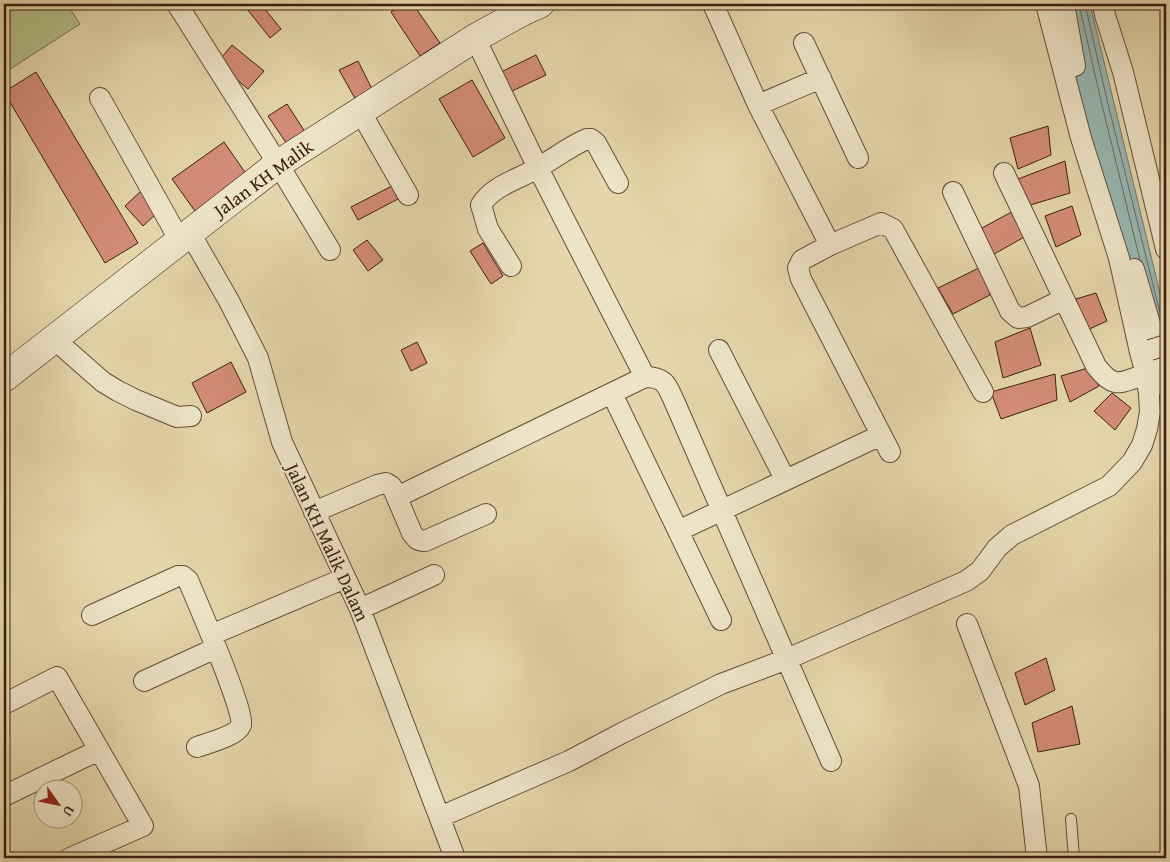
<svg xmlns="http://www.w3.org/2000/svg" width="1170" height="862" viewBox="0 0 1170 862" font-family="'Gentium Book Plus',serif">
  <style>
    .green { fill: #b4be88; stroke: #786e4c }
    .water { fill: #98b7b2; stroke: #747a72 }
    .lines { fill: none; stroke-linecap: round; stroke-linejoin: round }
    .shore { stroke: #6a6a62; stroke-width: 1 }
    .building { fill: #d38c78; stroke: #3d1e11 }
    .lane-casing { stroke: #674c37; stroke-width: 12 }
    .street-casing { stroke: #674c37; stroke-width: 22 }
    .secondary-casing { stroke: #3d1e11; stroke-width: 29 }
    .lane { stroke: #ede4c8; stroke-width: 10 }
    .street { stroke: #ede4c8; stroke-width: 20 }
    .secondary { stroke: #ede4c8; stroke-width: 28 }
    .street-bridge-casing { stroke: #674c37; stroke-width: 22; stroke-linecap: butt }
    .street-bridge { stroke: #ede4c8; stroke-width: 20 }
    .labels { text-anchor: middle; stroke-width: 4; stroke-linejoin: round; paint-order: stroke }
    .street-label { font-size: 19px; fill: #3d1e11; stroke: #ede4c8 }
  </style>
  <rect width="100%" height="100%" fill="#e4d6aa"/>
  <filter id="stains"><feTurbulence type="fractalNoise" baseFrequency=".004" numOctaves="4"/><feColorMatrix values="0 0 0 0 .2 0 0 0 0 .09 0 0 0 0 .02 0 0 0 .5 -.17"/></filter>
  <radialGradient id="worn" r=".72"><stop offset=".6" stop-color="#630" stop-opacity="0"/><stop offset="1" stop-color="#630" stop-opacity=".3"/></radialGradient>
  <!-- green -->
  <path class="green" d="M4,4H67L80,24L4,73Z"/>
  <!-- water -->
  <path class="water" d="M1046,4H1090L1166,318V325L1135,334Z"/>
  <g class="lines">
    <!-- shore -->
    <path class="shore" d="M1079,4L1101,101L1140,260
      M1085,4L1107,100L1159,309L1161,313L1166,314"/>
  </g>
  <!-- building -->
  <path class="building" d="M243,4H261L281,29L270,38Z
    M403,4H413L440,43L420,56L391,12Z
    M232,45L264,71L248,89L217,63Z
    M536,55L546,75L508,93L499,73Z
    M358,61L374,93L357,102L339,70Z
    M36,72L138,243L105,263L4,92Z
    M472,80L505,138L473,157L439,99Z
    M287,104L307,135L289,147L268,116Z
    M1048,126L1051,155L1018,169L1010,138Z
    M224,142L251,181L200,218L172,179Z
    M1065,161L1070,193L1027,206L1018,179Z
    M392,186L398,199L358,220L351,207Z
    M141,191L159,211L143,226L125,206Z
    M1072,206L1081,235L1056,247L1045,216Z
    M1019,208L1026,236L989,257L982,228Z
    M367,240L383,260L368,271L353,250Z
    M483,243L503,276L491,284L470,251Z
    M985,265L990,295L953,314L938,288Z
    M1096,293L1107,321L1085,331L1076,299Z
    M1030,328L1041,365L1003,378L995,342Z
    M417,342L427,363L411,371L401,350Z
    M231,362L246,392L207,413L192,383Z
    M1088,368L1099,386L1070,402L1061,376Z
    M1055,374L1057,400L1001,419L991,392Z
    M1112,393L1131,408L1115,430L1094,411Z
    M1046,658L1055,690L1025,705L1015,673Z
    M1072,706L1080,744L1038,752L1032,723Z"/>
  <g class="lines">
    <!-- lane casing -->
    <g class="lane-casing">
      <path id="lane" d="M1071,819L1074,858"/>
    </g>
    <!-- street casing -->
    <g class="street-casing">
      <path id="street" d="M177,4L278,164L330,250
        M713,4L758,105L830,245
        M1064,4L1075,66
        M1103,4L1105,15L1123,72L1166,249
        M475,38L538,168L645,377
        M804,43L858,158
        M100,98L180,241
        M758,105L821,78
        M360,111L408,195
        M1004,173L1096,366C1115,391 1121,382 1146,374
        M953,192L1010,311L1018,318L1027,317L1064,299
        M190,233L229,301L258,358L282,442L360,609L455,858
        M511,266L488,229L481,205C493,185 520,179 539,167C555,158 570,146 587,139H591L596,143L618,183
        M1134,269L1153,334L1166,387
        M54,339L103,382L118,391L136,400L177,417L191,416
        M719,350L785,479
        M617,404L721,620
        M890,452L801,279L798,268L802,260L830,245L881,223L893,229L983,392
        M397,497L645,377C666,377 667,386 675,403L831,761
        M314,512L377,485L386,483L391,486L394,491L412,533C416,539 418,541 425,541L486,514
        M678,531L881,435
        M360,609L434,575
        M92,615L178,576H183L188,580C196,599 246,714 241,725C237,736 208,743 197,747
        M967,624L1029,786L1037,858
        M211,635L345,578
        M144,681L216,648
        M4,704L57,677L143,826L70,858
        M4,796L99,750
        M440,817L569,761L622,733L721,684L787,659L966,581L980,571L997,548L1012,535L1109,486L1132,462L1142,445L1147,429L1150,412L1149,394L1146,374L1140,352L1119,258L1081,138L1046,4"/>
    </g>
    <!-- secondary casing -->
    <g class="secondary-casing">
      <path id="secondary" d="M4,378L278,164L475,38L524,11L540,4"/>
    </g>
    <!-- lane -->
    <use href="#lane" class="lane"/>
    <!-- street -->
    <use href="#street" class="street"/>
    <!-- secondary -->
    <use href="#secondary" class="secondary"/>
    <!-- street-bridge casing -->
    <g class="street-bridge-casing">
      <path id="street-bridge" d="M1150,350L1166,345"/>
    </g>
    <!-- street-bridge -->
    <use href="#street-bridge" class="street-bridge"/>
  </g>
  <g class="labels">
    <!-- street labels -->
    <g class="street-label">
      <text transform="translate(263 178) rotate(-36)" y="7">Jalan KH Malik</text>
      <text transform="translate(328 542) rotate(65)" y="7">Jalan KH Malik Dalam</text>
    </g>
  </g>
  <!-- margin -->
  <rect width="1170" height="862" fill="none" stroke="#e4d6aa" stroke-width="20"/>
  <rect x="5" y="5" width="1160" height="852" fill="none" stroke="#3d1e11" stroke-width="2.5"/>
  <rect x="10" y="10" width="1150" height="842" fill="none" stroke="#3d1e11"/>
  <!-- north arrow -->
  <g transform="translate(58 804) rotate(123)"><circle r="24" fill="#ede4c8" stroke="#a7957f"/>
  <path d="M0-4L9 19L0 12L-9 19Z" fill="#8f2418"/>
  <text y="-8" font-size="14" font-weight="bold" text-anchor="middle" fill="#3d1e11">U</text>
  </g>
  <rect width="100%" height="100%" filter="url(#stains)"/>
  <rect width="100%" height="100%" fill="url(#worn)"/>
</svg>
